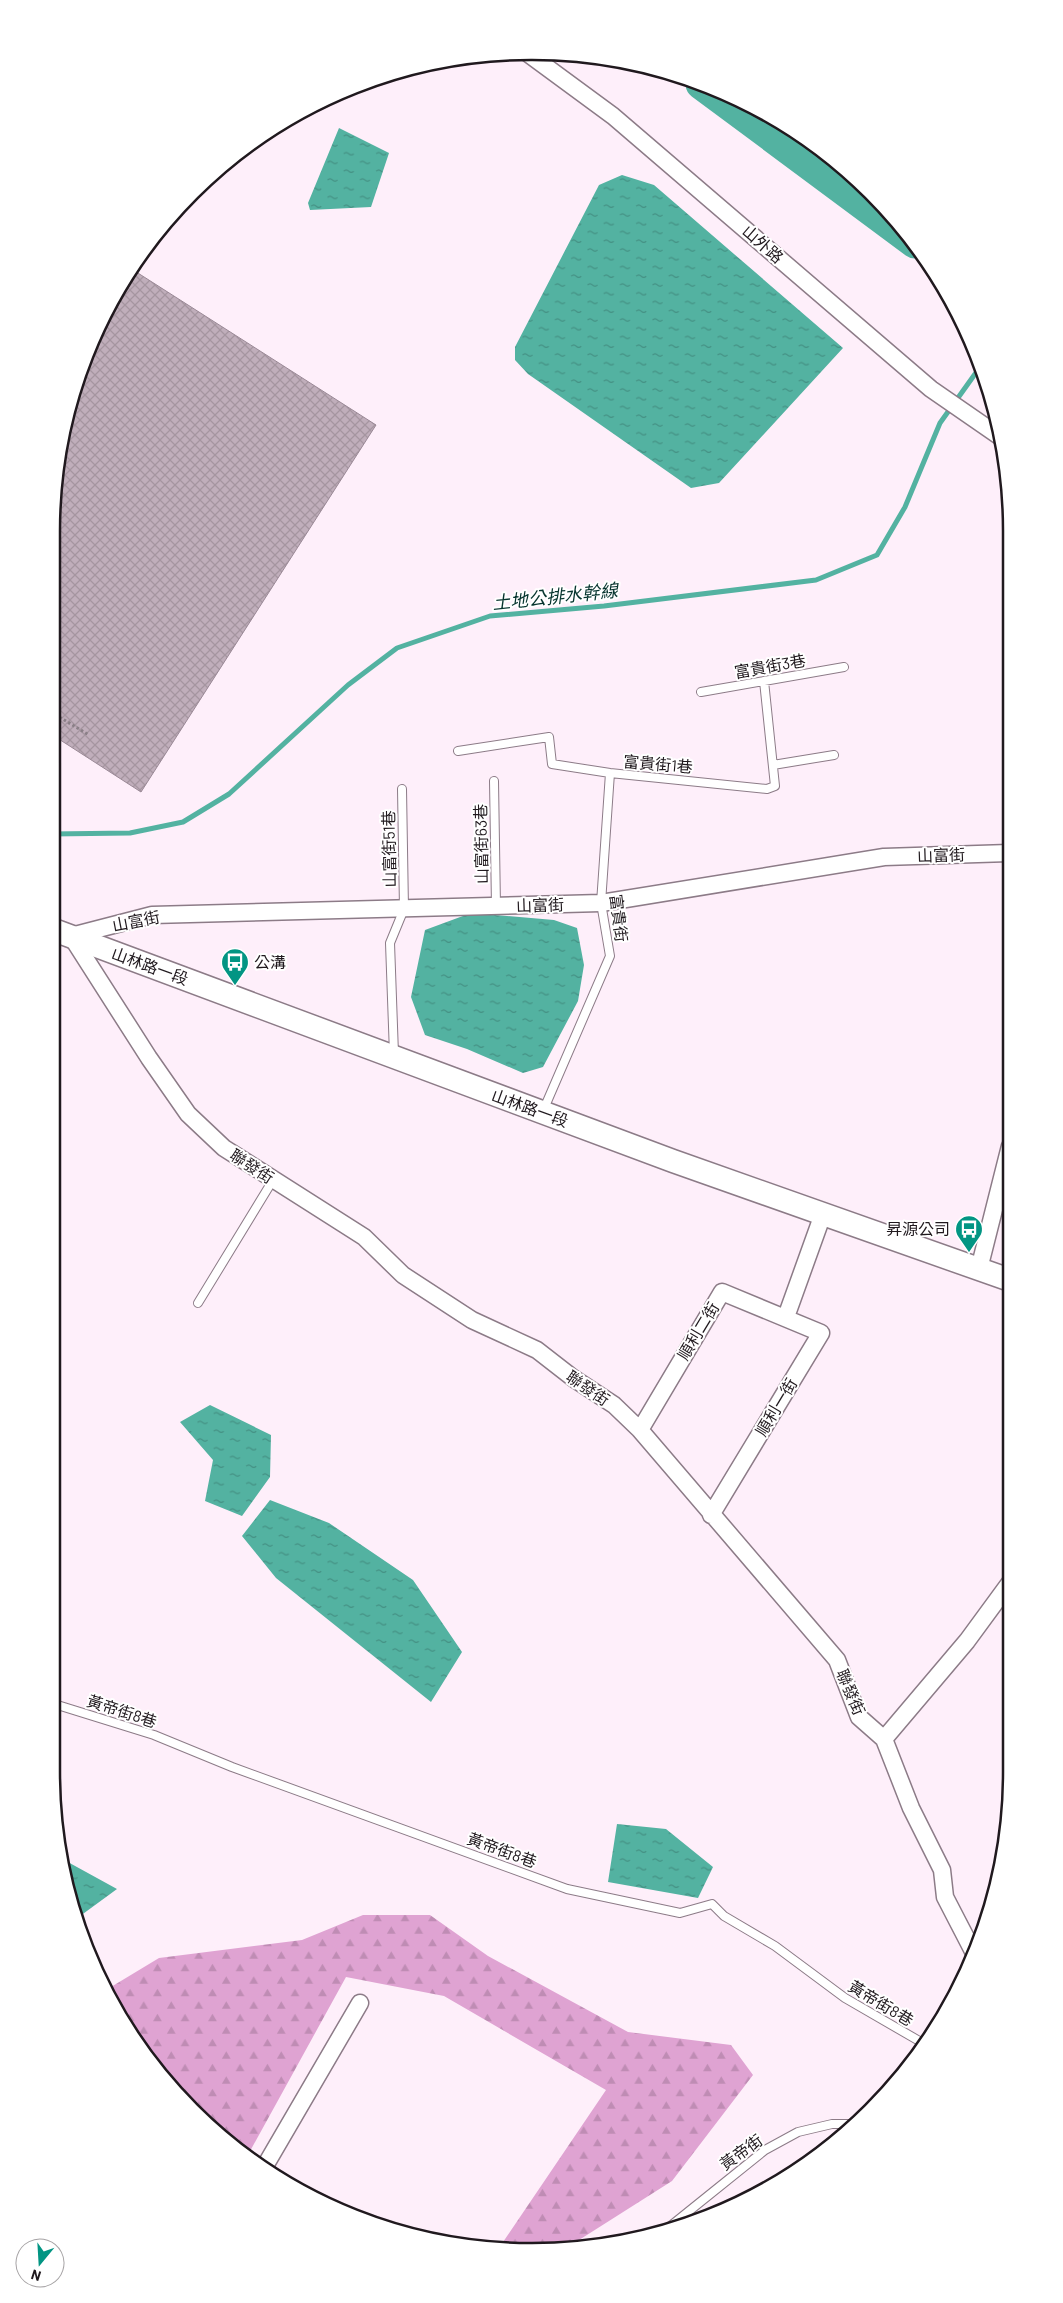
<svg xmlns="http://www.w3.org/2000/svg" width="1063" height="2303" viewBox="0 0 1063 2303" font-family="Barlow,'Noto Sans TC',sans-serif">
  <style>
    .forest { fill: url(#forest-firs) }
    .water { fill: url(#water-ripples) }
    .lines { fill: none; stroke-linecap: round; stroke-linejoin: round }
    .stream { stroke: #53b2a1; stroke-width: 5 }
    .river { stroke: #53b2a1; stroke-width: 31 }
    .building { fill: url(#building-cross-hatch); stroke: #998895 }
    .service-casing { stroke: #8c7b87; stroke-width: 10 }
    .minor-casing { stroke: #8c7b87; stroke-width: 19 }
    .secondary-casing { stroke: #8c7b87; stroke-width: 25 }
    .path { stroke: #8a7f87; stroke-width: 3; stroke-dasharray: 2.5 2.5; stroke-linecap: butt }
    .service { stroke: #fff; stroke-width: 8 }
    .minor { stroke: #fff; stroke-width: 16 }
    .secondary { stroke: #fff; stroke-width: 22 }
    .labels { text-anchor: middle; stroke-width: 4; stroke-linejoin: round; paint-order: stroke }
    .street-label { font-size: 16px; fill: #20191e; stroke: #fff }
    .poi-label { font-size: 16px; fill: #20191e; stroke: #fff; text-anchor: start }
    .water-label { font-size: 18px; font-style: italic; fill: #06342e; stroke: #fff }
    .rim { fill: none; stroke: #20191e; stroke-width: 2.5 }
  </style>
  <defs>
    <pattern id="forest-firs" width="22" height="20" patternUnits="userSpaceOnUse" patternTransform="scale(1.25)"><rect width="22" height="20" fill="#dfa3d2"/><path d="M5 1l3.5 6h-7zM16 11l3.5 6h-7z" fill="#bf8cb4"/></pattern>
    <pattern id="water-ripples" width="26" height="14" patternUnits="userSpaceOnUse" patternTransform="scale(1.25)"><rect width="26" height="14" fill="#53b2a1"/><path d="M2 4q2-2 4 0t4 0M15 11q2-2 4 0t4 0" fill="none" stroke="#449083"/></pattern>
    <pattern id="building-cross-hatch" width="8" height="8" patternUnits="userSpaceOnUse" patternTransform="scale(1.25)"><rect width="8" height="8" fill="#c0aebb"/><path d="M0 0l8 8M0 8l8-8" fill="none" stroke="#a595a0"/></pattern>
  </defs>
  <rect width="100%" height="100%" fill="#feeffa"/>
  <!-- forest -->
  <path class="forest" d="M363,1915H430L488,1956L628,2032L731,2045L753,2075L672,2181L568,2247L501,2245L606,2090L444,1996L346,1977L249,2153L170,2088L115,2011L106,1990L159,1958L302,1940Z"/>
  <!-- water -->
  <path class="water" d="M339,128L389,153L371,207L310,210L308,203Z
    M622,175L654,185L843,348L719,483L691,488L528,374L515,360V347L599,185Z
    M471,913L554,920L577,928L584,965L578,1001L543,1067L523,1073L467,1049L425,1035L411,997L425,930Z
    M210,1405L271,1435L270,1477L242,1516L205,1501L213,1460L180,1422Z
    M270,1500L329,1523L413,1580L462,1652L431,1702L276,1578L242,1536Z
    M617,1824L666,1829L713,1867L698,1898L608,1882Z
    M66,1861L117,1889L76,1919Z"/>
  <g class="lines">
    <!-- stream -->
    <path class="stream" d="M51,834L130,833L183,822L229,794L348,685L397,648L490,616L604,606L816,580L877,555L905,507L940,423L980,367"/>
    <!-- river -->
    <path class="river" d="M701,84L915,243"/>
  </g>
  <!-- building -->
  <path class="building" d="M130,268L376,425L141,792L51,734V531L60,438L88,348Z"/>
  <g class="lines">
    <!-- service casing -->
    <g class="service-casing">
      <path id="service" d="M701,692L844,667
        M458,751L549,737L552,764L610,773L767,789L775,786L764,681
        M773,765L834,755
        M494,781L496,907
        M394,1054L390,943L404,909L402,789
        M543,1111L610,956L601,903L610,773
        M198,1303L273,1180
        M51,1703L154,1735L232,1767L567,1889L680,1913L712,1904L724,1916L775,1946L845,1998L921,2042
        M663,2232L765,2150L798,2132L832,2124H848"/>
    </g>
    <!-- minor casing -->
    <g class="minor-casing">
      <path id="minor" d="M526,52L613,116L931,389L999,436
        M979,1269L1010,1146
        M786,1317L823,1214
        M640,1430L722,1292L821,1333L711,1515
        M884,1739L967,1641L1011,1581
        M975,1955L945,1897L942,1870L911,1808L884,1739L859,1717L837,1660L640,1430L614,1405L573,1378L537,1350L472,1320L403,1275L364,1237L224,1148L188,1114L149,1058L71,936L152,915L601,903L884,857L1009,853
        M265,2166L360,2003"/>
    </g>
    <!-- secondary casing -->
    <g class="secondary-casing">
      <path id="secondary" d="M51,929L673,1161L1010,1280"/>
    </g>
    <!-- path -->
    <path class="path" d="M51,712L89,735"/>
    <!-- service -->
    <use href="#service" class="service"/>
    <!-- minor -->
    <use href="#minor" class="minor"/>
    <!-- secondary -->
    <use href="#secondary" class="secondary"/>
  </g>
  <!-- icons -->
  <defs>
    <g id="bus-pin" transform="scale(1.4375)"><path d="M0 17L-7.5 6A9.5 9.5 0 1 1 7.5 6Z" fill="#029583" stroke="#fff"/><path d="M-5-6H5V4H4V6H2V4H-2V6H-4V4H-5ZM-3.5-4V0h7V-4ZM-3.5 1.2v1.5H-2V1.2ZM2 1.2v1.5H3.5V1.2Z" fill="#fff"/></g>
  </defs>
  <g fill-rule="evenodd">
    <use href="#bus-pin" x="235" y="962"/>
    <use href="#bus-pin" x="969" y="1229"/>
  </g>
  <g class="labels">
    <!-- street labels -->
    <g class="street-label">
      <text transform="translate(763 244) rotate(41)" y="6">山外路</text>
      <text transform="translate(770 666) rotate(-10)" y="6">富貴街3巷</text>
      <text transform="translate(658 764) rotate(5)" y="6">富貴街1巷</text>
      <text transform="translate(481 844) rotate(-91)" y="6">山富街63巷</text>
      <text transform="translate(389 849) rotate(-91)" y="6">山富街51巷</text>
      <text transform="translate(941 855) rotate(-2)" y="6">山富街</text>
      <text transform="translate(540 905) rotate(-2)" y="6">山富街</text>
      <text transform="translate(619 918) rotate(83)" y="6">富貴街</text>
      <text transform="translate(136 921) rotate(-11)" y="6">山富街</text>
      <text transform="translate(150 966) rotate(20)" y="6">山林路一段</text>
      <text transform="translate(530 1108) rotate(20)" y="6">山林路一段</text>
      <text transform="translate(252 1166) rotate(33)" y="6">聯發街</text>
      <text transform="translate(698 1331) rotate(-59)" y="6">順利二街</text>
      <text transform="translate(588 1388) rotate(34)" y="6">聯發街</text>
      <text transform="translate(776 1407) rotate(-59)" y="6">順利一街</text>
      <text transform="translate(851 1692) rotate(67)" y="6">聯發街</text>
      <text transform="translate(122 1711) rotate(18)" y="6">黃帝街8巷</text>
      <text transform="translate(502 1850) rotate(20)" y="6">黃帝街8巷</text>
      <text transform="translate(881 2003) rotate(31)" y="6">黃帝街8巷</text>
      <text transform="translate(741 2152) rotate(-36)" y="6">黃帝街</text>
    </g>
    <!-- poi labels -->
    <g class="poi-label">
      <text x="254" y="968">公溝</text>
      <text x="950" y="1235" text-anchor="end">昇源公司</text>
    </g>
    <!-- water labels -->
    <g class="water-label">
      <text transform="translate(555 597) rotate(-6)" y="6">土地公排水幹線</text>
    </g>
  </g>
  <!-- crop -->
  <path d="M0 0H1063V2303H0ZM531 60H532A471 471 0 0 1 1003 531V1772A471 471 0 0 1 532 2243H531A471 471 0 0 1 60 1772V531A471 471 0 0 1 531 60Z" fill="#fff" fill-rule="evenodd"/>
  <path class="rim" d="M531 60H532A471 471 0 0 1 1003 531V1772A471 471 0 0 1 532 2243H531A471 471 0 0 1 60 1772V531A471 471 0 0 1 531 60Z"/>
  <!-- north arrow -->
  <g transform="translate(40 2263) rotate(198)"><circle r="24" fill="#ffffff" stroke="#a6a3a5"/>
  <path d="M0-4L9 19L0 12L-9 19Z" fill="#029583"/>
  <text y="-8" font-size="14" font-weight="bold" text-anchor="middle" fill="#20191e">N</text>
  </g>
</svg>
